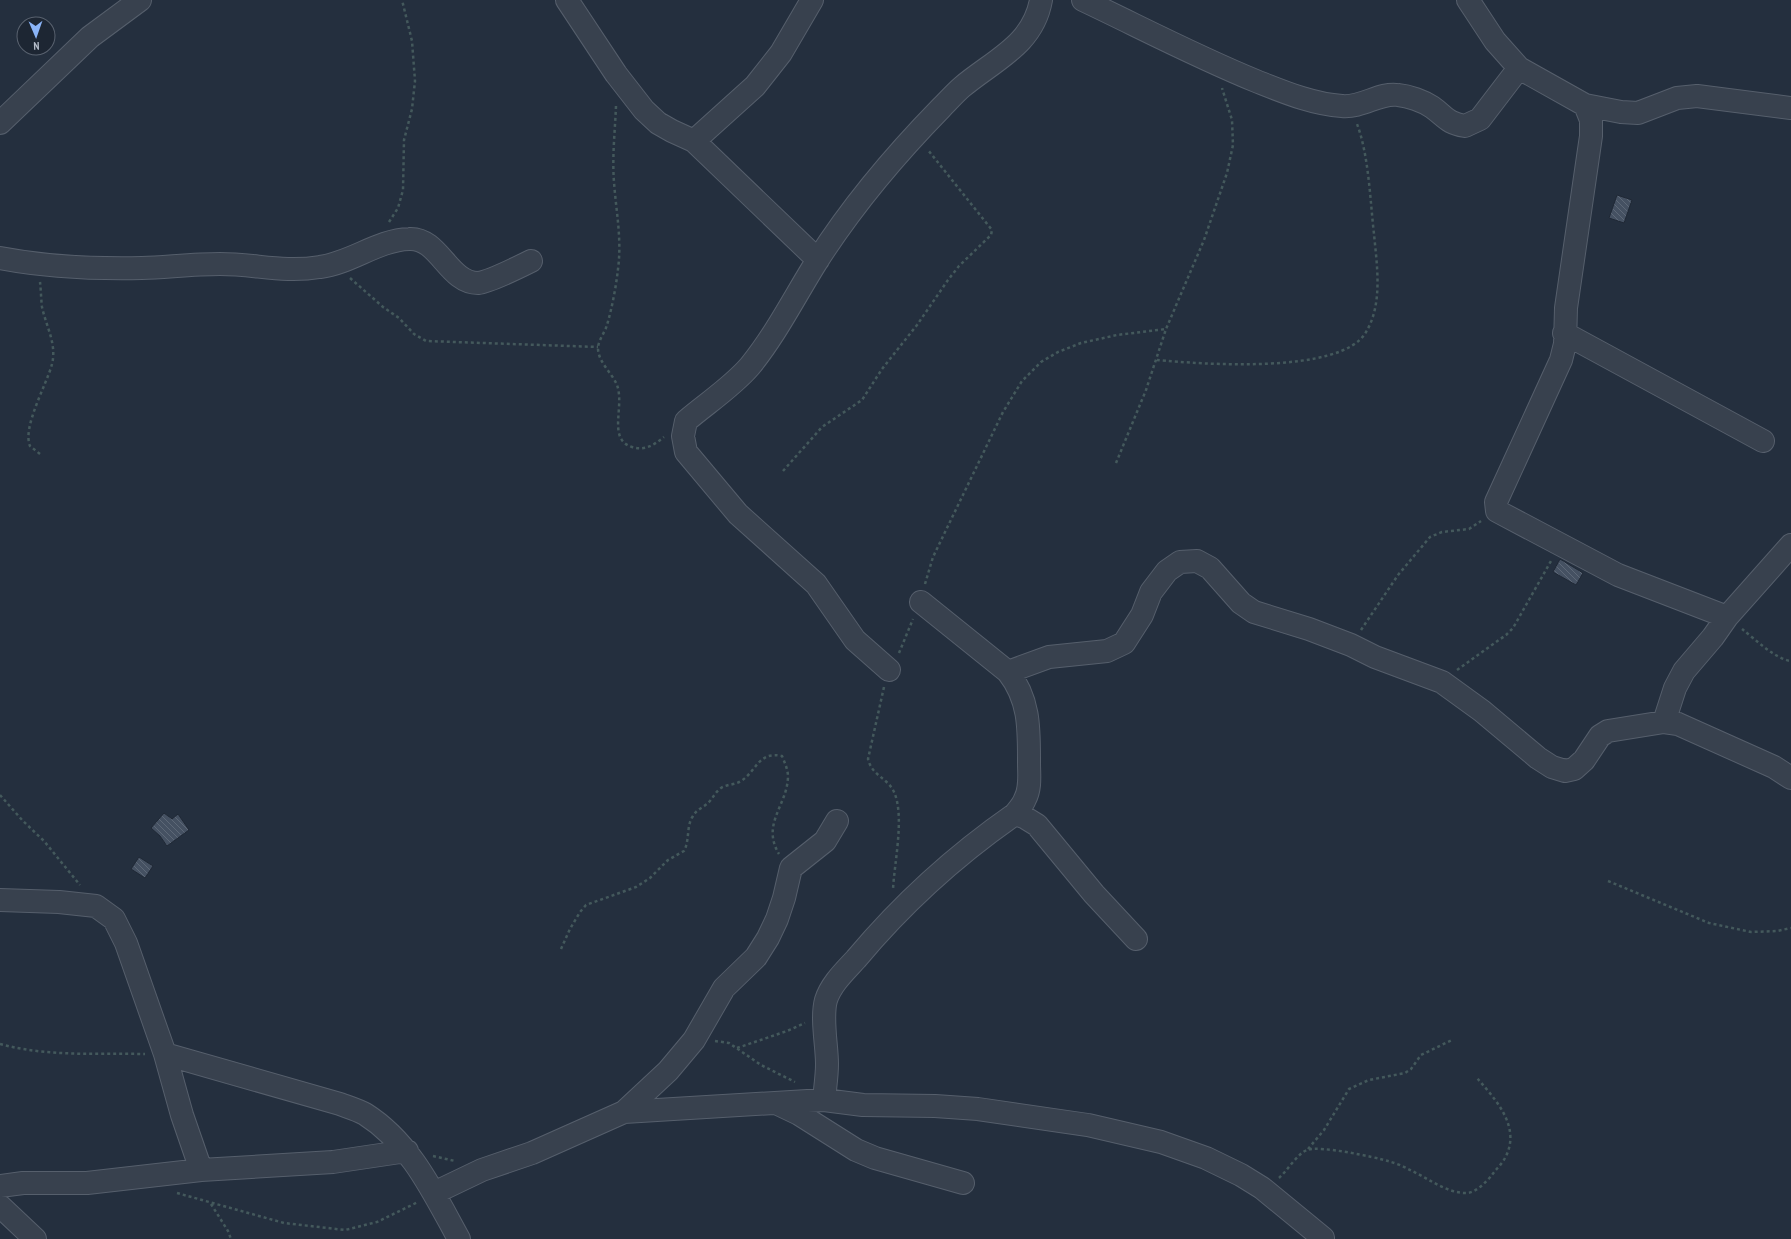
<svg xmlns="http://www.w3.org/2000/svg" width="1791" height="1239" viewBox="0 0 1791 1239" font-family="'PT Sans Narrow',sans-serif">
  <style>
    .building { fill: url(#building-back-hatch); stroke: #1f2835 }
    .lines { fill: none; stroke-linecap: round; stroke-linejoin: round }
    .minor-casing { stroke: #565f6c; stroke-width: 24 }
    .path { stroke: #44595c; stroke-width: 2.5; stroke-dasharray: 3 3; stroke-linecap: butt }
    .minor { stroke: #38414e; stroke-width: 22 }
  </style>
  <defs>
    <pattern id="building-back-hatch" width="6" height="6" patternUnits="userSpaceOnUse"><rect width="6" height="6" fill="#455162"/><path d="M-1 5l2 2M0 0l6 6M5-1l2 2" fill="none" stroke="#5d6877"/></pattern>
  </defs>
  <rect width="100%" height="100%" fill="#242f3e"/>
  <!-- building -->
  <path class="building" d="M1617,195L1632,200L1624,223L1609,218Z
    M1560,559L1583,573L1576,585L1553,572Z
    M164,813L172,819L178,814L189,830L167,846L160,836L151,828Z
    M139,857L153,866L145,878L131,869Z"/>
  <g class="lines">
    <!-- minor casing -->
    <g class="minor-casing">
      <path id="minor" d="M567,0L616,74L644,110L658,123L672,131L694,141L818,260
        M1083,0C1140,27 1197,57 1256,81C1284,92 1312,104 1342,106C1362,108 1380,92 1398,95C1409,96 1423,101 1432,107C1446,117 1447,123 1465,126L1480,119L1519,68
        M1468,0L1495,41L1519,68L1585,105L1621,112L1638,113L1677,98L1697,96L1791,108
        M1585,105L1591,120V136L1566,308L1565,344L1561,360L1496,502L1497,511L1618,575L1727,617
        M0,123L90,37L140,0
        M694,141L755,86L781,53L812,0
        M0,258C47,267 95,269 142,268C168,267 194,264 220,264C256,264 283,273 320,267C351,263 378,240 409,239C439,237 448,283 478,283C488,282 521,266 531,261
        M1564,333L1763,441
        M921,602L1008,672C1030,700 1029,729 1029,763C1029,775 1031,788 1025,799C1023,805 1018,810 1015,814
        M889,670L855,640L816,584L738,514L686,452L683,436L686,421C707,403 732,387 750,366C776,334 795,296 817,261C852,206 895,155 941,108C948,101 955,93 962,87C994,60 1033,45 1041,0
        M1008,672L1049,657L1107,651L1124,643L1142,615L1151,592L1167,571L1180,562L1197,561L1210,568L1241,603L1254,612L1309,629L1351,645L1375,657L1442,682L1482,711L1538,758L1552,767L1565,771L1574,769L1584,760L1600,736L1608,731L1664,722L1678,724L1774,767L1791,778
        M1664,722L1675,688L1684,671L1713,637L1727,617L1791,545
        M0,900L59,902L96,906L114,919L126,943L165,1054L182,1115L201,1170
        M165,1054L340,1104C348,1107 358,1110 365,1114C411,1143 434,1194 459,1239
        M824,1100C825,1088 827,1076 827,1064C827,1045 821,1018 826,1000C831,984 845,971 856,959C902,904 956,855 1015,814L1024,817L1037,825L1094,894L1136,939
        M778,1104L799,1114L856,1150L875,1158L963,1183
        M624,1112L668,1071L694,1040L724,988L756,957L768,938L777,919L784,898L791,868L825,841L837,821
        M0,1186L23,1183H87L201,1170L333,1162L407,1151
        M434,1193L482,1170L532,1153L624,1112L824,1100L863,1105L935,1106L978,1109L1088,1125L1161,1142L1206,1158L1241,1175L1262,1188L1323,1238
        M0,1206L35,1239"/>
    </g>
    <!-- path -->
    <path class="path" d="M616,106C615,131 612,157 614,182C616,211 622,239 618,269C616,287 612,308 607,325C605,332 598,341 598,348C598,362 612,373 617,385C625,407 607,439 632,447C645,451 654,445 664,437
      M389,222L398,208L403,190L404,140L412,109L415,81L412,41L402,0
      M350,278L383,307L399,318L414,334L426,341L598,347
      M1157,360C1200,364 1342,375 1366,332C1383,304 1377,266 1374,234C1370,200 1369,156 1357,124
      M40,454L30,446C22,427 47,384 52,364C57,344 46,326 42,307C41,299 41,290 40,282
      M1116,463L1146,390L1166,329L1204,240L1227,173L1233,145L1232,120L1222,88
      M783,471L822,427L862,400L882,369L917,325L948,280L959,266L991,235L992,230L928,150
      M925,584L933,557L1003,412L1022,381L1041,362L1058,352L1081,343L1117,335L1166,329
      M1742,629C1755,639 1775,659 1791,661
      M1361,630L1398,575L1430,537L1442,532L1469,529L1481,521
      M899,653L913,619
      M1457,670L1506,635L1513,628L1551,561
      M884,687L868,759C872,776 888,778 894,792C905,816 894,864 893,890
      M0,795L23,821L44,841L80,885
      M1608,881L1709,923L1751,932L1777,931L1791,928
      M561,949L570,929L580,912L586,905L636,887L650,878L668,860L684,851C690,840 686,826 693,816C696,810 702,808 707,804C712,800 715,792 721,788C727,784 735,785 741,781C757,771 758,751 782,756C785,763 788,770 788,777C787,806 761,824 779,854
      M715,1041L729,1043L761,1065L795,1082
      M0,1044C48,1057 96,1053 145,1054
      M737,1048L787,1031L805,1023
      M1308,1149L1324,1130L1349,1089L1369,1080L1405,1073L1411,1069L1421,1055L1452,1040
      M433,1156L455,1161
      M1279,1178C1287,1171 1298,1153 1307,1150C1319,1145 1374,1157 1388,1161C1395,1163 1403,1166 1410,1170C1428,1178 1446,1193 1466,1193C1476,1193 1486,1182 1492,1175C1496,1169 1502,1164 1505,1158C1522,1127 1495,1099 1477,1078
      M177,1193L284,1223L345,1230L377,1222L418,1202
      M211,1204L228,1231L231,1239"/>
    <!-- minor -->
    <use href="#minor" class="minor"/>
  </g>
  <!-- north arrow -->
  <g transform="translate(36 36) rotate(178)"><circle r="19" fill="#1d2633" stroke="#59626f"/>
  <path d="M0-3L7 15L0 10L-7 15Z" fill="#8ab4f8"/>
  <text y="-6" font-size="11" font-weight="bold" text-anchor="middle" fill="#b4bcc9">N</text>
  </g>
</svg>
